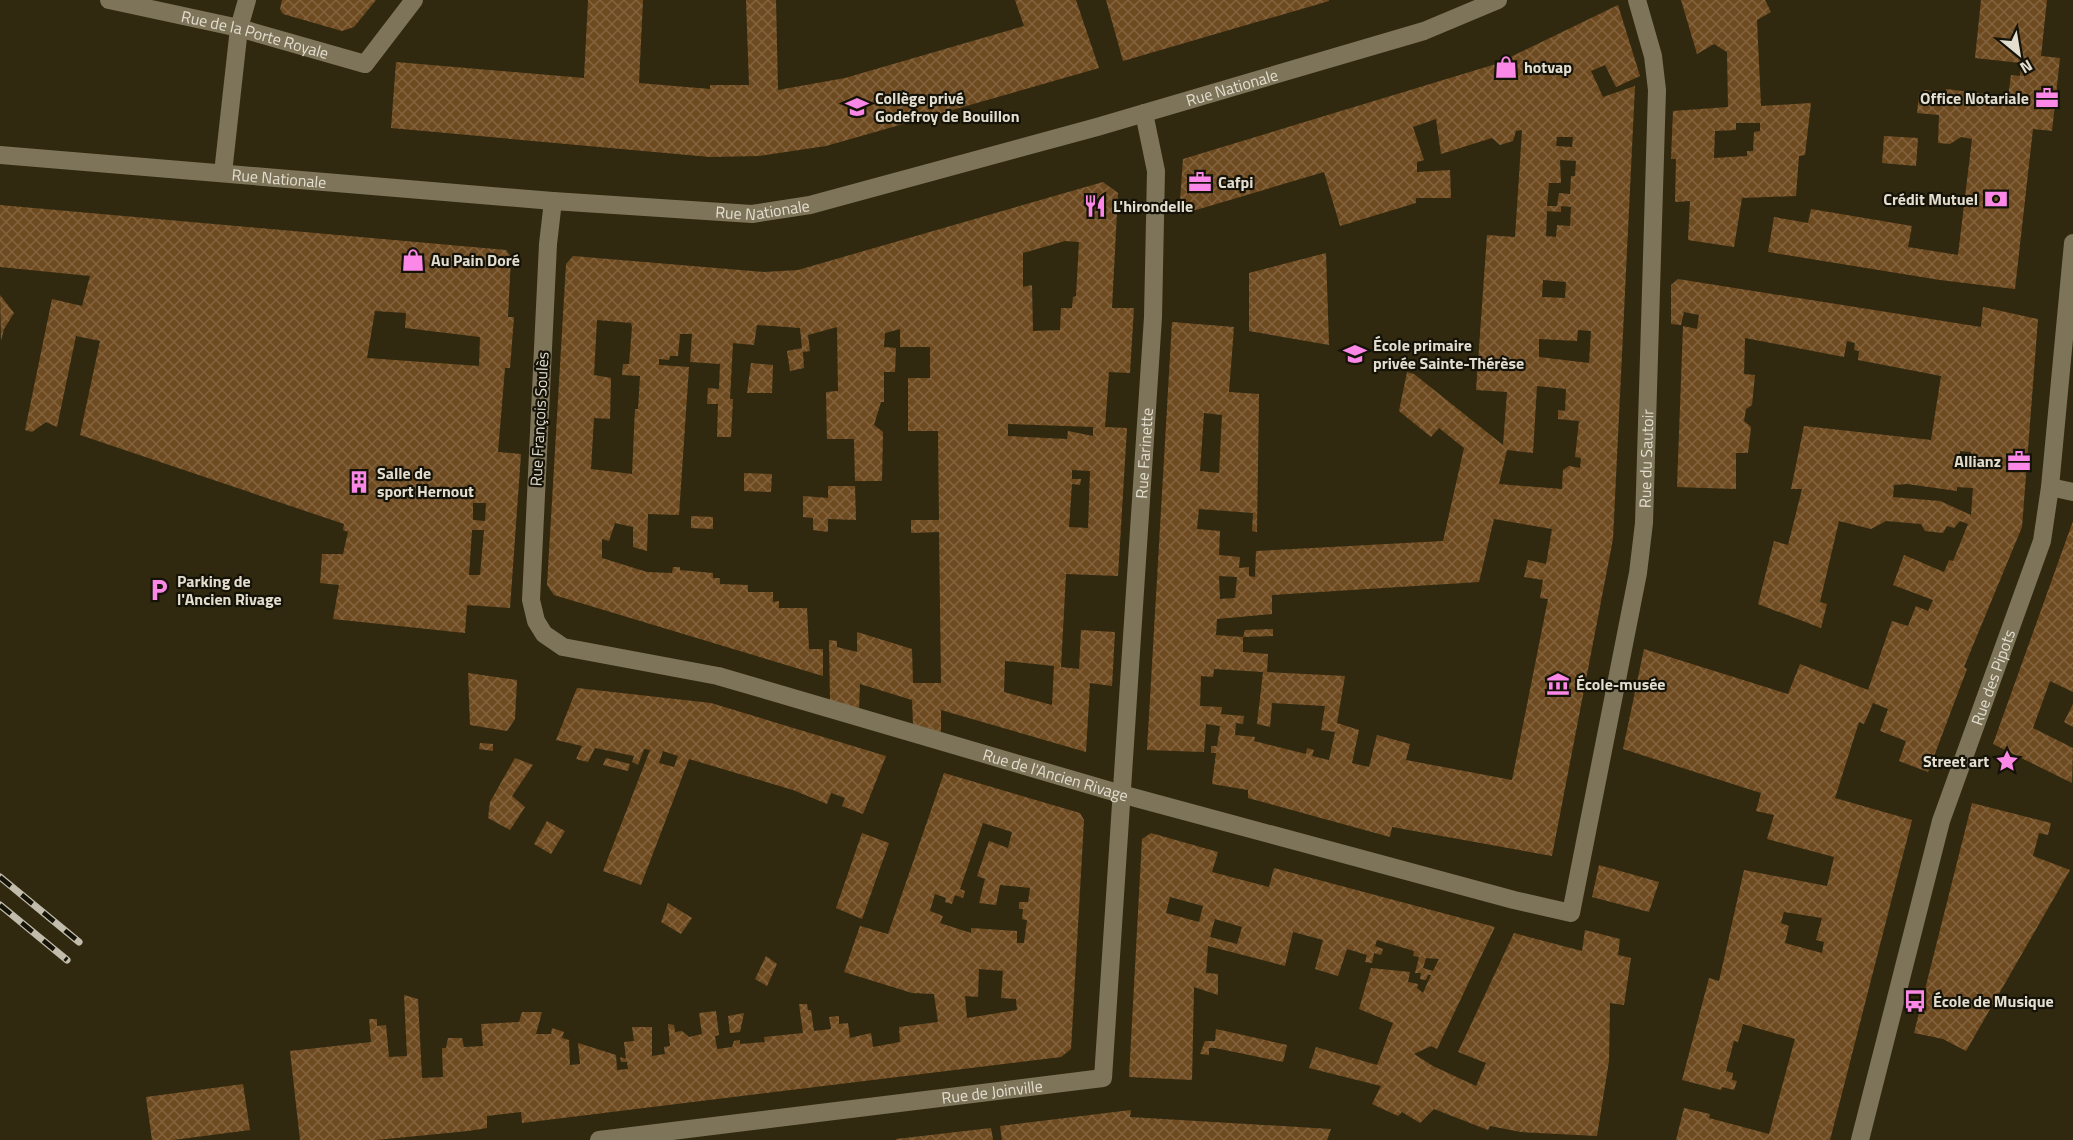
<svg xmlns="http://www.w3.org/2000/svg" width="2073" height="1140" viewBox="0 0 2073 1140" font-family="'Titillium Web',sans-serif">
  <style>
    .building { fill: url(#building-cross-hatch); fill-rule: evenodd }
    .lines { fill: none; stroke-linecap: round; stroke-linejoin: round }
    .street { stroke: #7e7459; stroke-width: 18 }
    .rail-casing { stroke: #c1bcab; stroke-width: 7 }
    .rail { stroke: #151207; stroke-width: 4.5; stroke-dasharray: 14; stroke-linecap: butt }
    .labels { text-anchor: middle; stroke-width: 4.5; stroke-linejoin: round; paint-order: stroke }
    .street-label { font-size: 16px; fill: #e3decf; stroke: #151207 }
    .poi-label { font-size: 16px; font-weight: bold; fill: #e3decf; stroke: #151207; text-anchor: start }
  </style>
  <defs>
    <pattern id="building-cross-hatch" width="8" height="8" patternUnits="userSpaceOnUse" patternTransform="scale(1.5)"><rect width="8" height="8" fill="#6e4a20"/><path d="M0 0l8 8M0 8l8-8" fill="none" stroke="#83643f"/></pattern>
  </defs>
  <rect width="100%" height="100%" fill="#31290f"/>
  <!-- building -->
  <path class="building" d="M282,0H376L354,27L342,31L283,14L280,9Z
    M588,0H643L639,83L710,89V85H749L746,0H776L778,90L845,78L1024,26L1015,0H1076L1099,68L826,146L759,156L710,157L391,128L396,62L584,78Z
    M1106,0H1329V1L1123,61Z
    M1681,0H1765L1771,12L1757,20L1761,106L1811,103L1805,155L1799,156L1796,196L1742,198L1734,247L1688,240L1690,201L1675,202L1676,159H1671L1673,111L1728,107L1727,52L1714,44L1697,54ZM1736,123H1760V131L1754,132L1753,151H1747V156L1714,158L1715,131L1736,130Z
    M1981,0H2047L2041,56L2060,58L2052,131L2033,129L2015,289L1940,280L1768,252L1774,217L1808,223L1811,209L1912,226L1908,247L1958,255L1972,139L1961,137L1950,144L1938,143L1939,115L1917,113L1919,94L1925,90L1946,93V89L2008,97L2011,75L2020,76L2021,63L1975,58Z
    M1618,5L1640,76L1616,87L1605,65L1591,71L1603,97L1635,86L1613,539L1552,856L1392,827L1390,837L1248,798V790L1212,784L1216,753H1211V746H1217L1220,726L1206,724L1204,752L1147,750L1172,322L1234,327L1229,392L1259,394L1257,532L1252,531L1253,513L1199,509L1197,529L1220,531L1219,555L1240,557L1239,568L1249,567V576L1255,577L1256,551L1443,541L1464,448L1439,428L1431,437L1399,411L1407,372L1414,374L1503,445L1507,392L1476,390L1487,235L1515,237L1522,130L1516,131L1513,141L1500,145L1492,138L1441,154L1436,119L1413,127L1424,160L1417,162V172L1450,170L1451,198H1416V203L1340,226L1324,172L1179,215L1183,159L1496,64ZM1557,137H1573L1572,147L1556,146ZM1560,160L1576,161L1575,176H1571L1570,194L1559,193L1557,206H1547L1549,183H1561ZM1561,206L1571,207L1570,226L1557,225L1556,237L1546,236L1547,211L1561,212ZM1543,280L1566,282L1565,298L1542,297ZM1578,330L1591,331L1589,363L1539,357V339L1577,341ZM1537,386L1566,389L1565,411L1558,410V419L1579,421L1575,457L1581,458L1580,468L1569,466L1563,470L1562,489L1499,484L1507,450L1533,453ZM1204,413L1222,415L1219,473L1200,471ZM1494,519L1552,529L1546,564L1528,560L1524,577L1543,580L1540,598L1548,599L1512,780L1406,760L1410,744L1377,735L1369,767L1352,763L1359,730L1337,723L1345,676L1267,672L1268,654L1243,652V637L1216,635L1217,619L1272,614V595L1479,582ZM1219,576L1237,577L1235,598L1220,599ZM1214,669L1263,672L1257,724L1270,727L1272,703L1325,706L1321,730L1335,732L1329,760L1312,756L1314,750L1307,748L1306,754L1254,741L1255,737L1235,735L1236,723L1243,724L1244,716L1221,714L1222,707L1200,706L1201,676L1213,677Z
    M1884,136L1918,138L1916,166L1882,163Z
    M1103,182L1118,193L1112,308H1134L1130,373L1109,372L1105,427L1127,428L1118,576L1066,574L1061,667L1079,669L1081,630L1115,632L1112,686L1090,683L1086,752L941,710V733L913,724L912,700L860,684L859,709L830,701L829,640L837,641V647L857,652V632L912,649L913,683H941L939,532L911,533V520H939L938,431H908V378H930V347H900V329L885,333L884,347L896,348L895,372H884V402H881L874,425L883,432L882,481H855L854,439H827L826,392L838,391L837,327L808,335L810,351L803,352L804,368L790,371L787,351L802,348L800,328L757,325L754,345L733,343L730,399H733L731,437H717L718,404H707L708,388L719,389L720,364L690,362L692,334H680L678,356H670L669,360L659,359V365L689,367L679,515L648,514L647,551L633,547V527L615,523L609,541L602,539V558L647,572L672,573L673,567H680V570L713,573V578H720V584L748,585V592H773V602L779,601V608H807L809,649H823V676L554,595L547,585L550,535L566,264L573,256L764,272L798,270ZM1065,241L1079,242L1076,296L1073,297L1072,308H1061L1060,330L1033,331L1032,285L1023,287V253ZM597,320L631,323L632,327L629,364H623L622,375L640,376L638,409H635L632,474L591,469L594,418L610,419L611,378L594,375ZM1008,424L1093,427V436L1068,431L1067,439L1008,436ZM1072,470L1090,471L1088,528L1069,527L1072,484L1080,485L1081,479H1072ZM1005,661L1054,666L1052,705L1004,692Z
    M0,205L506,250L511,257L508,317H514L510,368H505L498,452L521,454L510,608L467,605L465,633L333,619L339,585L320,583L322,554H343L348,532L343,530L344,524L80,435L100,341L76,336L57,427L46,422L32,432L25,430L52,299L82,306L90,276L0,267ZM375,311L406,313L405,328L480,337L479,366L367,358ZM473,503H486L485,521L473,520ZM472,530H484L480,575H469Z
    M1326,253L1329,345L1249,331V273Z
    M1678,279L1981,327L1983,307L2038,319L2022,527L1964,667L1967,669L1928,772L1899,761L1906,741L1880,731L1888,709L1873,703L1864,724L1859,722L1835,798L1912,820L1830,1140H1676L1684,1108L1710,1114L1709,1118L1769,1134L1795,1039L1743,1024L1738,1042L1734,1041L1726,1071L1733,1073L1732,1080L1737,1081L1734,1090L1722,1087L1721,1090L1682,1080L1709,978L1719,981L1744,870L1827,886L1834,857L1767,839L1774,815L1756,811L1761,793L1623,749L1644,649L1788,694L1800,664L1868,690L1892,621L1908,626L1916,606L1928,611L1933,600L1893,585L1904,555L1944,572L1949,560L1953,561L1968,524L1960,521L1954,528L1947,526L1943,533L1925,531L1921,524L1886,521L1871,529L1839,521L1820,602L1827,604L1821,628L1758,604L1774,541L1788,545L1802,489H1791L1804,426L1931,440L1941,376L1858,360L1859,351L1854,350L1855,343L1847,341L1844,357L1745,338L1744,374L1755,375L1752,405L1746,409L1744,421L1751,427L1748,453H1736V489L1677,487L1683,326L1697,329L1699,315L1684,312L1681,325L1671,324V285ZM1960,451L1971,452L1970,465L1959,464ZM1907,484L1957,491V487L1973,488L1971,515L1940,501L1893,497L1894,485ZM1784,912L1822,918L1816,940L1824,942L1822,953L1785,943L1789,926L1781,923Z
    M0,295L14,313L4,329L1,341Z
    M751,363L773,365L772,393H747Z
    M744,473L772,474L771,492L744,491Z
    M828,486H855L856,520L828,519V532L813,530V518L803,517V496L828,498Z
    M691,516L713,517V529L691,528Z
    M2073,521V692L2050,681L2033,728L2073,748L2072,783L1993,744Z
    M1273,629V636L1243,637L1245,630Z
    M468,673L517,680L515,719L507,731L470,725Z
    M577,688L711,703L886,756L863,814L842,806L845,798L831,793L827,804L793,790L689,759L641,885L603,871L650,750L644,749L638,765L632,762L634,756L595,748L588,762L576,759L582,746L556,740ZM663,751L678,756L674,767L659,763Z
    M2073,704V727L2064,722Z
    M480,743L493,744V751L479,749Z
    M515,758L533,765L512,796L525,807L510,830L488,818L490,802Z
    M606,758L630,764L628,771L603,765Z
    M944,773L1080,813L1084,820L1071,1049L1061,1057L522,1123L521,1112L487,1116V1128L468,1131L376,1140H300L290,1051L371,1042L369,1019H377V1026L386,1025L389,1057L407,1056L404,995L418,999L422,1078L443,1077L442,1048H446L448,1038H462L464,1047L483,1046L481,1024L519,1022L522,1012H542L536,1034H551L552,1028L564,1032L562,1038L569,1040L570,1065L580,1064L578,1043L616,1055L617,1070L628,1069L627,1062H621L620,1057L626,1059L624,1042L634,1041L632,1027H652V1056L665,1054L664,1047L670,1046L668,1024L674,1025L675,1032L682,1031L689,1037L702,1034L699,1013L716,1011L719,1035L715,1036L717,1049L732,1047L734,1041L740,1040V1044L765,1042L764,1037L803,1033L799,1004H807L808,1010H811L814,1031L831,1029L829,1017L839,1016V1024L848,1023L850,1038L871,1033L873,1047L900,1042L899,1027L938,1022L934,994L912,993L844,972L860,926L888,934ZM983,823L1012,832L1008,848L989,841L977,876L985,879L979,903L996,905L1000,885L1030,888L1028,902H1019V909H1023L1022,919L1027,920L1024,943H1017V931L971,928V933L940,923L943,916L930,911L935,894L946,898L945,902L952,904L955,895L963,898L965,891L960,889ZM979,969L1003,971L1001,998L1016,999L1017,1010L967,1018L965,996L978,997Z
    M1972,803L2051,823L2048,835L2039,833L2033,856L2070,870L1966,1051L1943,1039L1914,1033Z
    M547,821L565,831L551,854L534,844Z
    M862,833L889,843L862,919L836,908Z
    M1151,833L1218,852L1212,872L1269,887L1274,868L1495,927L1437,1049L1431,1046L1414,1054L1433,1066L1476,1086L1486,1063L1458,1052L1514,933L1582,951L1585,930L1620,939L1618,955L1631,958L1624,1005L1610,1003L1609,1061L1597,1136L1521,1132L1490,1126L1488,1130L1434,1109L1420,1123L1402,1112L1398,1116L1372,1104L1381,1086L1309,1068L1316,1047L1377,1065L1393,1023L1359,1009L1371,968L1410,972L1408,982L1418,984L1417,988L1423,993L1431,975H1428L1426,980L1420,979L1421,973H1415L1419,957L1413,956L1414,951L1377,940L1375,946L1383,949L1381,955L1374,953L1372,963L1365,962L1367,955L1347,949L1338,976L1315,969L1323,940L1293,932L1285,966L1208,946L1206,973L1218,974V995L1194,987L1192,1080L1129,1077L1142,839ZM1170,897L1203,906L1199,922L1166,913ZM1215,919L1242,927L1237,944L1210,937ZM1426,958L1439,959L1433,971L1423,968Z
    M1599,865L1659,882L1649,912L1592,897Z
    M668,903L692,918L681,934L661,922Z
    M766,956L777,964L767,986L755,979Z
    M744,1013L740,1032L730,1033L728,1016Z
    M1216,1029L1287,1045L1283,1062L1215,1048H1209V1055L1200,1054L1205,1041H1215Z
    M243,1084L250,1130L173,1140H152L146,1097Z
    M1131,1110L1130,1117L1331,1129L1327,1140H1002L1000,1126Z
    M991,1128L993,1140H896V1139Z"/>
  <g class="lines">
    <!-- street -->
    <g class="street">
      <path id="s1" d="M109,0L239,28L365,64L414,0"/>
      <path id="s2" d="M0,155L553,201L752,214L810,205L1097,127L1424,31L1498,0"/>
      <path d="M223,173L239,28L247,0"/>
      <path id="s3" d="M553,201L548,244L531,600L536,621L544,634L563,647L718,676L1121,794L1514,900L1571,913L1638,573L1644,523L1657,90L1653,56L1637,0"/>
      <path d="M2050,487L2073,492"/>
      <path id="s4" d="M599,1140L1103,1078L1153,317L1156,171L1144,113"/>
      <path id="s5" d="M1860,1140L1941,821L2042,541L2050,487L2073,243"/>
    </g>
    <!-- rail casing -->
    <g class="rail-casing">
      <path id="rail" d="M0,877L79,942
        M0,905L67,960"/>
    </g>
    <!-- rail -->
    <use href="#rail" class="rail"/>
  </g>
  <!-- icons -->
  <defs>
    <g id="shop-bare" transform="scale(1.8)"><path d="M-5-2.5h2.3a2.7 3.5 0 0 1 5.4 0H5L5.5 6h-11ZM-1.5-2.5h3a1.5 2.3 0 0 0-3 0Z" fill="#fb87e6" stroke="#151207" stroke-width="2.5" paint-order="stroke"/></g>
    <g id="office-bare" transform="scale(1.8)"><path d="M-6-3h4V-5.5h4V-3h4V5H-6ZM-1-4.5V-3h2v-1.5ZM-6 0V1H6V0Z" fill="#fb87e6" stroke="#151207" stroke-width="2.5" paint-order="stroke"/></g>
    <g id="school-bare" transform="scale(1.8)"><path d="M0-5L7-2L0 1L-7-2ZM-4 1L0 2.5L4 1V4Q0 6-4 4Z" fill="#fb87e6" stroke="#151207" stroke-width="2.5" paint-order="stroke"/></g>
    <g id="bank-bare" transform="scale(1.8)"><path d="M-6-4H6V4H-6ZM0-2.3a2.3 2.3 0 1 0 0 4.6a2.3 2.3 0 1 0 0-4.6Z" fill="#fb87e6" stroke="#151207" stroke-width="2.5" paint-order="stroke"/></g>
    <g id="restaurant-bare" transform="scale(1.8)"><path d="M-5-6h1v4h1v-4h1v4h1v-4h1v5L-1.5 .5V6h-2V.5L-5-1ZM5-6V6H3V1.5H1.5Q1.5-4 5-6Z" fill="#fb87e6" stroke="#151207" stroke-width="2.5" paint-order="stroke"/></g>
    <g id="building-bare" transform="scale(1.8)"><path d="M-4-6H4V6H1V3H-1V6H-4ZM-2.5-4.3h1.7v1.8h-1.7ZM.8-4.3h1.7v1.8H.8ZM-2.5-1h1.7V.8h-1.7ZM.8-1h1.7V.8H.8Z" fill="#fb87e6" stroke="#151207" stroke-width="2.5" paint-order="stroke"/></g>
    <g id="parking-bare" transform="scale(1.8)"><path d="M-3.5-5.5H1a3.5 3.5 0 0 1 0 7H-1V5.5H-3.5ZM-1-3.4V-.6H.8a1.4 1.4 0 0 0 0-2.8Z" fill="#fb87e6" stroke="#151207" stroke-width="2.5" paint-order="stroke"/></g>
    <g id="museum-bare" transform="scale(1.8)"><path d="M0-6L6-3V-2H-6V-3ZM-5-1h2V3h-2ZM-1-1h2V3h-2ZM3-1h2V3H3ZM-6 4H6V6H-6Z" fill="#fb87e6" stroke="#151207" stroke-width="2.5" paint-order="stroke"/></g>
    <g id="sight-bare" transform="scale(1.8)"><path d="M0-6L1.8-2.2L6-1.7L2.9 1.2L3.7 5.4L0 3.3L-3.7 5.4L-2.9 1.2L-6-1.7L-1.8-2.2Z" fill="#fb87e6" stroke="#151207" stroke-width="2.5" paint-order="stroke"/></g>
    <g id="bus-bare" transform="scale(1.8)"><path d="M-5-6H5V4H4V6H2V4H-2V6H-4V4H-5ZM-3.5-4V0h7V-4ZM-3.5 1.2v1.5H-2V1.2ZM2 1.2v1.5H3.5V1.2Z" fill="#fb87e6" stroke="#151207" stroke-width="2.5" paint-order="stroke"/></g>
  </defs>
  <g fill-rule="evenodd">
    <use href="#shop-bare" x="1506" y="67"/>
    <use href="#office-bare" x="2047" y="98"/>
    <use href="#school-bare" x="857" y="107"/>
    <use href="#office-bare" x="1200" y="182"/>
    <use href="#bank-bare" x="1996" y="199"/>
    <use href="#restaurant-bare" x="1095" y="206"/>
    <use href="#shop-bare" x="413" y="260"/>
    <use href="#school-bare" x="1355" y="354"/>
    <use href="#office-bare" x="2019" y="461"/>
    <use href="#building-bare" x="359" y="482"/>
    <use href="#parking-bare" x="159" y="590"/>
    <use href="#museum-bare" x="1558" y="684"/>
    <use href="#sight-bare" x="2007" y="761"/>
    <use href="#bus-bare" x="1915" y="1001"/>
  </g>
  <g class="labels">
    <!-- street labels -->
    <g class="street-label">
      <text dy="6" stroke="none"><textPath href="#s1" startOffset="150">Rue de la Porte Royale</textPath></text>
      <text dy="6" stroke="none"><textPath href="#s2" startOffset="1251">Rue Nationale</textPath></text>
      <text dy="6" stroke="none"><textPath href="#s2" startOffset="280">Rue Nationale</textPath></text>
      <text dy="6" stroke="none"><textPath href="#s2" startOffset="765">Rue Nationale</textPath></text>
      <text transform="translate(539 419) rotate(-87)" y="6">Rue François Soulès</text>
      <text dy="6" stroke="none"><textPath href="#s4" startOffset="1134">Rue Farinette</textPath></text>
      <text dy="6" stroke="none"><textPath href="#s3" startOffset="1964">Rue du Sautoir</textPath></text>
      <text dy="6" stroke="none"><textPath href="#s5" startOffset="482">Rue des Pipots</textPath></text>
      <text dy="6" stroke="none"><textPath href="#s3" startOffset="969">Rue de l'Ancien Rivage</textPath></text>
      <text dy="6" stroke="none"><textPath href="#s4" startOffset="396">Rue de Joinville</textPath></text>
    </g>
    <!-- poi labels -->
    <g class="poi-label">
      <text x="1524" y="73">hotvap</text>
      <text x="875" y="104">Collège privé<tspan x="875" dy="18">Godefroy de Bouillon</tspan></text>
      <text x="2029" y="104" text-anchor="end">Office Notariale</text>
      <text x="1218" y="188">Cafpi</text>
      <text x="1978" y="205" text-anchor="end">Crédit Mutuel</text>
      <text x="1113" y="212">L'hirondelle</text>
      <text x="431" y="266">Au Pain Doré</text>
      <text x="1373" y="351">École primaire<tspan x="1373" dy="18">privée Sainte-Thérèse</tspan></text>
      <text x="2001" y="467" text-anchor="end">Allianz</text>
      <text x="377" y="479">Salle de<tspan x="377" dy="18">sport Hernout</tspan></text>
      <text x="177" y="587">Parking de<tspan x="177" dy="18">l'Ancien Rivage</tspan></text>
      <text x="1576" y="690">École-musée</text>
      <text x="1989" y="767" text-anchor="end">Street art</text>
      <text x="1933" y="1007">École de Musique</text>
    </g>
  </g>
  <!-- north arrow -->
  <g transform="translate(2019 54) rotate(150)" stroke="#151207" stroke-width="4.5" paint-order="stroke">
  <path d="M0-4.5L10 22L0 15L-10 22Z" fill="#e3decf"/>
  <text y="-9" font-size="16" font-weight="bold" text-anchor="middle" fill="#e3decf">N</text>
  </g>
</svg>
